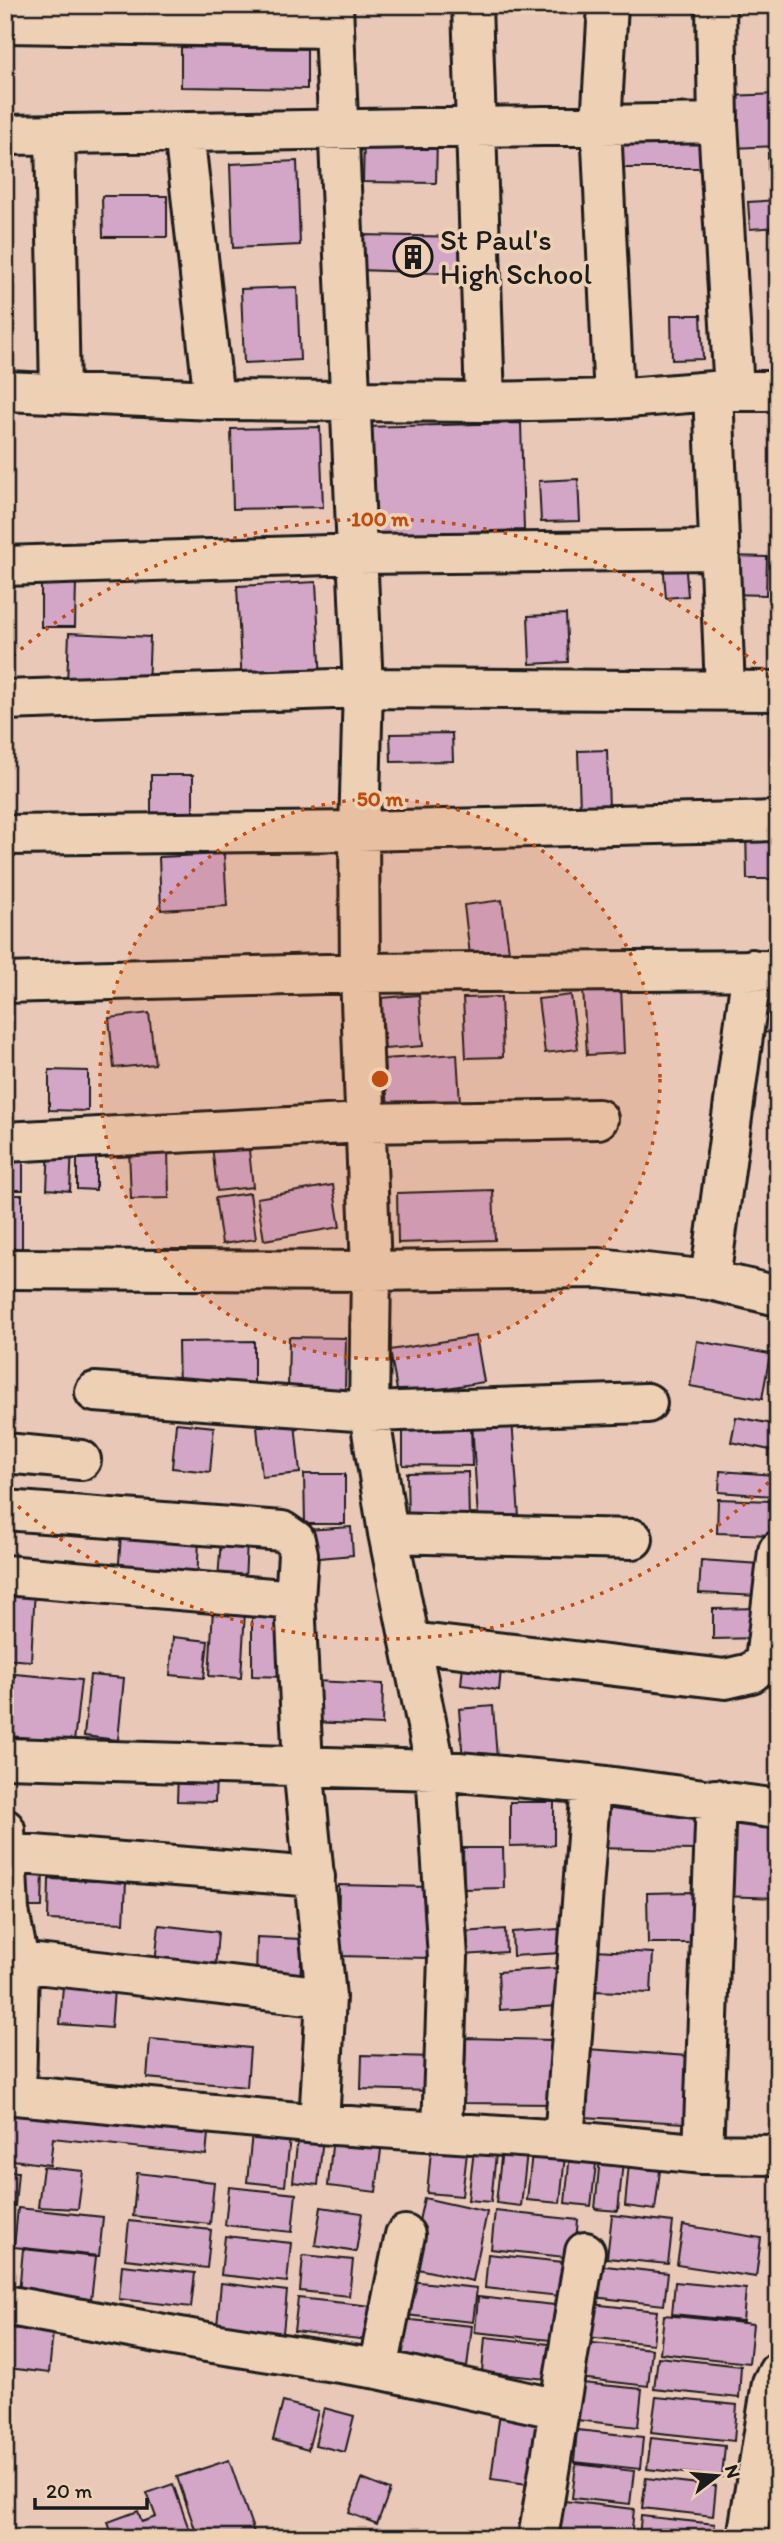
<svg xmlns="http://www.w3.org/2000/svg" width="783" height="2543" viewBox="0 0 783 2543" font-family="Itim,sans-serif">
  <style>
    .green { fill: #cbd98d; stroke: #747a54; stroke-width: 2 }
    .building { fill: #d3a5c6; stroke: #1c1c1c; stroke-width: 2 }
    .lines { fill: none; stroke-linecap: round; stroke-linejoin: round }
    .minor-casing { stroke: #1c1c1c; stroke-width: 44 }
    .minor { stroke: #eed1b5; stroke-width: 38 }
    .ring { fill: none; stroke: #bf4d0f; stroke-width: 3.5; stroke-dasharray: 3.5 7 }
    .labels { text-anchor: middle; stroke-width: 7; stroke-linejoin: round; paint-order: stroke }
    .poi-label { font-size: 30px; fill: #1c1c1c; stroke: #eed1b5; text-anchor: start }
    .centre { fill: #bf4d0f; stroke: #eed1b5; stroke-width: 3.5 }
    .ring-label { font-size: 21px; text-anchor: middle; font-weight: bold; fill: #bf4d0f; stroke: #eed1b5; stroke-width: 7; stroke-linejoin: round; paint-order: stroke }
  </style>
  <rect width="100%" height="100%" fill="#e9c8b8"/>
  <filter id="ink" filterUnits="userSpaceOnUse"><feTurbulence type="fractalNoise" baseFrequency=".0143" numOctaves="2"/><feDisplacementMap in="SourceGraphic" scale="14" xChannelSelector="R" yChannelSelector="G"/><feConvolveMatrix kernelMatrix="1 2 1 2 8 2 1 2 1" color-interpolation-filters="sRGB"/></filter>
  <g filter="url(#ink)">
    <!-- green -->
    <path class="green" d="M775,2484H778V2538H767Z"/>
    <!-- building -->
    <path class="building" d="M181,47L307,49V89L181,87Z
      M778,94V146L732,148L729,96Z
      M610,131H714V168H610Z
      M364,139L437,140L436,183L363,182Z
      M768,153H778V184H769Z
      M297,161L300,245L233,248L230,164Z
      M102,196H167V237H103Z
      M778,200V227L750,229L748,202Z
      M359,235L468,237L467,274L359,270Z
      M297,287L300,360L244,363L241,289Z
      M671,315H701L703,359L672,360Z
      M521,423L524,530L366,535L363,427Z
      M320,427L323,507L233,509L231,429Z
      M578,479L580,521L541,522L539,481Z
      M729,556L767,557L766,595L729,594Z
      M685,560L688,596L666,598L663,562Z
      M41,581H76L75,627H41Z
      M316,582L321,682L242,686L237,586Z
      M566,614L568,662L530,664L528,616Z
      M69,633L150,637L148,688L67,684Z
      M452,733L453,761L391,762L390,734Z
      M607,750L609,808L580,809L578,751Z
      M151,775H193V823H151Z
      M746,829H778V879H747Z
      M224,854L227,906L161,910L159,857Z
      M502,900L509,951L470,955L464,905Z
      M761,983L778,984V1033L759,1032Z
      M621,987L624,1053L587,1055L583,989Z
      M419,995L423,1046L385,1049L381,998Z
      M571,995L578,1049L545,1053L538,999Z
      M501,997L503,1057L466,1058L463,998Z
      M149,1013L155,1064L114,1068L109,1018Z
      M457,1054L460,1103L388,1108L384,1059Z
      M49,1070L88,1071V1111L49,1110Z
      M248,1141L253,1187L217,1191L212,1145Z
      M5,1145H23V1190H5Z
      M96,1146V1190L77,1189V1147Z
      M49,1147L72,1148L70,1191L47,1189Z
      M168,1148L169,1198L131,1199L129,1149Z
      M333,1185L340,1227L264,1240L257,1198Z
      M493,1190L495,1240L398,1243L397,1193Z
      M250,1193L256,1239L222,1244L215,1198Z
      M5,1195H22V1249H5Z
      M476,1336L484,1382L398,1396L390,1350Z
      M289,1337L346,1338L345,1391L288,1390Z
      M254,1341V1389L179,1390L178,1342Z
      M697,1341L770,1354L762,1399L690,1386Z
      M736,1417L778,1425L775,1451L731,1442Z
      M512,1419L519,1517L478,1519L472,1421Z
      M471,1421L472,1466L403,1465V1422Z
      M176,1423L214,1427L210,1472L172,1468Z
      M295,1423L300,1473L262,1477L257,1427Z
      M720,1471L774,1475L773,1496L719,1492Z
      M468,1472L469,1521L408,1522L407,1473Z
      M304,1474H345V1524H305Z
      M718,1499L771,1501L770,1535L717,1533Z
      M351,1527L353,1555L308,1559L306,1530Z
      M121,1534L199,1539L197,1582L118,1577Z
      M221,1539L247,1541L245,1582L218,1580Z
      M701,1560L760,1564L759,1596L699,1593Z
      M9,1586L35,1588L31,1661L5,1659Z
      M759,1608L760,1638L713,1639V1609Z
      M213,1609L245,1611L241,1678L209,1676Z
      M252,1611H287V1677L252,1676Z
      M173,1637L208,1641L204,1678L170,1675Z
      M464,1655L502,1659L499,1690L461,1685Z
      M15,1674L81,1680L74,1742L9,1736Z
      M90,1675L124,1678L118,1740L84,1736Z
      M312,1681L383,1684L382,1725L310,1722Z
      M493,1706L497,1758L463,1761L459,1709Z
      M178,1774L216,1775L215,1802L177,1801Z
      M510,1802H554V1845L510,1846Z
      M594,1807L696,1810L694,1850L592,1848Z
      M722,1818L778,1820V1898L720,1896Z
      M463,1848H503L504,1888L464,1889Z
      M17,1869L43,1870L42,1907H15Z
      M49,1879L126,1882L124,1923L48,1920Z
      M339,1885L431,1887L430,1958L338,1956Z
      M692,1892V1943H648L647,1893Z
      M159,1925L218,1932L215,1971L155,1964Z
      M505,1929L506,1952L464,1955L463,1932Z
      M559,1929L560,1953L513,1956L512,1932Z
      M257,1937L302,1939L300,1983L256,1980Z
      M594,1950L653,1953L651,1993L592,1991Z
      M556,1968L558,2006L500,2010L498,1972Z
      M63,1986L114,1990L111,2028L60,2024Z
      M466,2038L554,2040L553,2104L464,2103Z
      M150,2039L250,2048L247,2087L147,2078Z
      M587,2049L688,2056L684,2123L584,2117Z
      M362,2055L433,2057L432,2091L361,2089Z
      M8,2101L209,2123L206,2155L53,2138L50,2165L5,2159Z
      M253,2123L291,2127L285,2186L247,2182Z
      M298,2135L323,2137L318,2185L293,2182Z
      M333,2136L382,2141L376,2192L328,2186Z
      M432,2140L468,2144L462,2196L427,2193Z
      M503,2140L528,2143L521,2206L496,2203Z
      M475,2142L497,2144L491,2202L468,2200Z
      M533,2143L566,2146L560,2203L527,2200Z
      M571,2144L598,2147L591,2206L565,2203Z
      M601,2148L624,2151L618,2211L595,2209Z
      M630,2152L662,2155L655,2210L625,2206Z
      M43,2167L83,2171L78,2209L38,2207Z
      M5,2171L18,2172L15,2206L5,2205Z
      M137,2173L214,2182L210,2224L133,2216Z
      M229,2187L296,2194L292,2232L225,2225Z
      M424,2198L487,2212L473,2281L409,2267Z
      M321,2207L362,2213L356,2252L315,2245Z
      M18,2208L103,2217L99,2256L14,2247Z
      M495,2211L578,2220L574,2258L491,2249Z
      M5,2212H12L8,2243L5,2242Z
      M612,2215L673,2222L668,2264L607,2258Z
      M129,2221L211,2230L207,2268L125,2259Z
      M683,2225L761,2238L756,2277L677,2265Z
      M225,2236L291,2243L287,2282L221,2275Z
      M23,2249L96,2257L91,2300L19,2292Z
      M488,2254L572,2263L569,2297L485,2288Z
      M303,2255L353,2260L349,2296L300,2291Z
      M122,2265L195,2273L191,2307L119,2299Z
      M596,2265L668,2273L664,2305L593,2297Z
      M409,2281L477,2288L473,2322L405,2315Z
      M675,2282L746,2289L743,2321L672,2314Z
      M221,2283L287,2291L283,2333L217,2326Z
      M478,2297L564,2306L560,2341L475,2332Z
      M298,2298L371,2306L367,2340L294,2331Z
      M591,2304L657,2311L653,2344L587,2337Z
      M664,2315L753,2324L749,2363L660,2353Z
      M401,2319L472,2326L467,2367L397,2359Z
      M11,2328L53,2332L49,2373L8,2368Z
      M485,2337L558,2345L555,2380L482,2372Z
      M582,2342L652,2349L648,2386L579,2378Z
      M658,2357L741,2366L739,2398L654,2389Z
      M572,2382L642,2389L638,2427L568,2419Z
      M656,2397L737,2405L734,2441L651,2432Z
      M283,2402L318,2411L308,2450L273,2440Z
      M324,2408L354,2416L345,2452L315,2445Z
      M500,2412L544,2418L536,2485L491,2479Z
      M577,2430L643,2437L640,2469L574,2462Z
      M651,2438L725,2446L722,2477L647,2469Z
      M229,2460L256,2538H198L177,2477Z
      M576,2464L634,2471L630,2504L572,2498Z
      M646,2478L716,2486L713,2516L642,2508Z
      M362,2479L390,2490L377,2524L349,2513Z
      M173,2484L192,2538H113L108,2522L138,2511L142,2522L156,2517L147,2493Z
      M564,2501L634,2509L631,2538H559Z
      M641,2516L715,2524L713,2538H639Z"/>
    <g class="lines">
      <!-- minor casing -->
      <g class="minor-casing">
        <path id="minor" d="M333,5L363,688L359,831L360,973L371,1271L369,1412L388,1533L436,1770L448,1958L442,2131
          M472,5L485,402
          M608,5L601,125L614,399
          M716,5L718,123L734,391
          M5,23L333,28
          M184,132L214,400
          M55,134L60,392
          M5,135L718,123
          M5,391L214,400L485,402L614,399L713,391H778
          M713,391L725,690
          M5,566L359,554L718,550
          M5,700L363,688L778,691
          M5,835L359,831L778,821
          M5,983L360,973L778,970
          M5,1142L364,1123L598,1119
          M5,1269L371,1271L599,1268L710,1280L778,1296
          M710,1280L752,969
          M95,1392L369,1412L647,1403
          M5,1453L81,1460
          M5,1510L282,1531L295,1540L298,1554L295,1600L303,1766L326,1997L319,2124
          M388,1533L633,1539
          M5,1575L295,1600
          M411,1642L725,1679L751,1673L765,1661L778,1551
          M5,1758L436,1770L591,1784L778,1809
          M5,1829L9,1911L19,1962L16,2095
          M8,1853L315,1877
          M19,1962L326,1997
          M5,2094L319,2124L564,2140L703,2154L778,2155
          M564,2140L591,1784
          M703,2154L716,1799
          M5,2305L207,2342L378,2369L559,2409
          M378,2369L405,2235
          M538,2538L585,2252
          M747,2538L772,2383L778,2372"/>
      </g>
      <!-- minor -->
      <use href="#minor" class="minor"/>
    </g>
  </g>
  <!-- distance rings -->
  <circle cx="380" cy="1079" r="280" fill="#bf4d0f" fill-opacity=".12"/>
  <g class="ring">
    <circle cx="380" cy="1079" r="280"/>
    <path d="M776 1475A560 560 0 0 1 5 1495M5 663A560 560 0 0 1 776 683"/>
  </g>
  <!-- icons -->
  <defs>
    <g id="building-ring" transform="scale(2.0125)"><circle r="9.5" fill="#eed1b5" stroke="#1c1c1c" stroke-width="1.5"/><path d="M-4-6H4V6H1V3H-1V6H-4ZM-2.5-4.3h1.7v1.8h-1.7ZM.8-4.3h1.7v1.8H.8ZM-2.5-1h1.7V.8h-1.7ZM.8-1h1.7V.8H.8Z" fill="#1c1c1c"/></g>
  </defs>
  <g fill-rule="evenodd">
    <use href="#building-ring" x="413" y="257"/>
  </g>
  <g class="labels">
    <!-- poi labels -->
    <g class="poi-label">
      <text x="440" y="250">St Paul's<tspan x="440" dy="34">High School</tspan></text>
    </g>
  </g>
  <circle cx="380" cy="1079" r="10" class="centre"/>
  <g class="ring-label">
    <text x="380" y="526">100 m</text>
    <text x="380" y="806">50 m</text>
  </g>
  <!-- margin -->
  <rect width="783" height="2543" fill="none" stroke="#eed1b5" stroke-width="28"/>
  <rect x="14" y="14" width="755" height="2515" fill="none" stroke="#1c1c1c" stroke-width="2.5" filter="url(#ink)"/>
  <!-- north arrow -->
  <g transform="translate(717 2476) rotate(74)" stroke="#eed1b5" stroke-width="5" paint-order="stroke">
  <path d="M0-5L12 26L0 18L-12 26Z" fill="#1c1c1c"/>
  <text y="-10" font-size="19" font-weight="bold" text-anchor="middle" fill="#1c1c1c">N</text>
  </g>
  <!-- scale -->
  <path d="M35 2498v10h112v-10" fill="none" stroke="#1c1c1c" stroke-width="3.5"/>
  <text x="46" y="2498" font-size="21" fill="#1c1c1c" stroke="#eed1b5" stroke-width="5" paint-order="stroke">20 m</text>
</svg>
